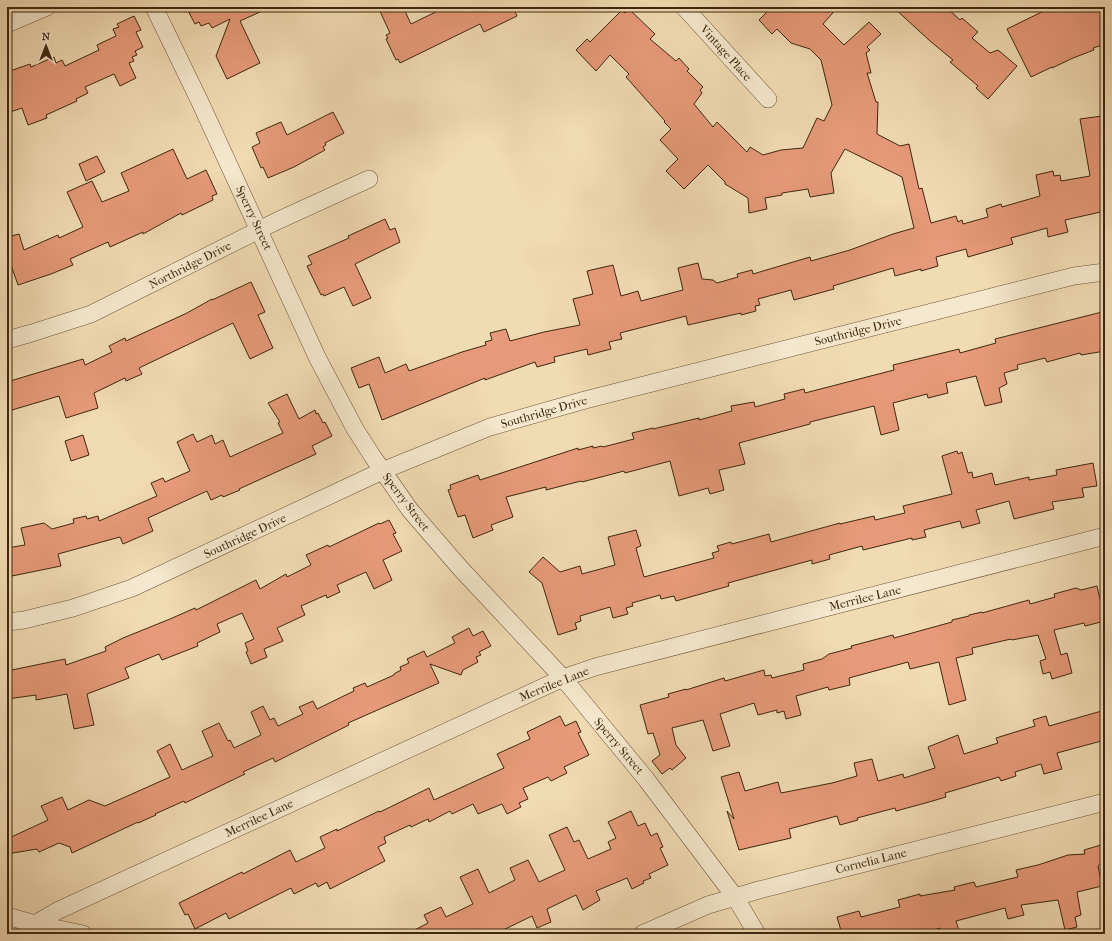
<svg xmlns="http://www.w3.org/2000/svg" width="1112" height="941" viewBox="0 0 1112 941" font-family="'IM FELL French Canon',serif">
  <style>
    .building { fill: #e79a79; stroke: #3e270f }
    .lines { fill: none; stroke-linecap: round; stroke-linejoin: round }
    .minor-casing { stroke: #6b5438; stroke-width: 18 }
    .minor { stroke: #f6e8ce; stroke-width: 17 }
    .labels { text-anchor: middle; stroke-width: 3; stroke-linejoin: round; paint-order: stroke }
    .street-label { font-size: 12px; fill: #3e270f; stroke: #f6e8ce }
  </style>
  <rect width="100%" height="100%" fill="#f1dbb3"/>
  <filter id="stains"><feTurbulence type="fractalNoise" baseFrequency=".005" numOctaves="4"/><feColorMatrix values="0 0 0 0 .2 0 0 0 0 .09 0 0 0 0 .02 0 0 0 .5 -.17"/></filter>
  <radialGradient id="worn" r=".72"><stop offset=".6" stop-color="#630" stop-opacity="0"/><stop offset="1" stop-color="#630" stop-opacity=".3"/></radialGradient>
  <!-- building -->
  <path class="building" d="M186,7H271L240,21L260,63L227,79L216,56L230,19L212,28L209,23L201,26L199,22L195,24Z
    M378,7H403L411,24L446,7H513L517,16L484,32L480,24L400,63L398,59L396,60L386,39L388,38L386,35L390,33Z
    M766,7H838L823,24L844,45L869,22L881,34L867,47L870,50L866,53L871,73H867L876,102H878L877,134L900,146L909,144L919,189L922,188L931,223L956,216L958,222L962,220L963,224L988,217L986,209L1001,204L1002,207L1040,196L1036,175L1053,171L1054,176L1060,175L1061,181L1090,176L1080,119L1102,116L1105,131V211L1065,220L1068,232L1048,237L1047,228L1011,238L1013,244L968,257L966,249L936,257L938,266L921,271V269L895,276L893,268L833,286L834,289L794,300L791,290L758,299L760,305L755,306L756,311L741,315V313L688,325L686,316L620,333L622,339L609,342L611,349L588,355L587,349L554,357L555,362L537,367L535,362L485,380V378L382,420L369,384L359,388L351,368L379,357L385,373L406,364L409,371L462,352L486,345L485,342L492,340L490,333L506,329L510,341L544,332L580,325L573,299L593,294L587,271L613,265L621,296L638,291L641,301L683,290L678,268L698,263L702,279L713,280L717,283L738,277L737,274L752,270L753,274L810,257L811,261L850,250L893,234L914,228L902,177L845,149L831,173L834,193L810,197L808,189L782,193V195L765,198L767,209L749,213L748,198L725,184V182L708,165L684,189L666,171L678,159L660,140L671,129L664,122L665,121L626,77L629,74L610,55L596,71L576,50L587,39L590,42L622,10L625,13L629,9L655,34L650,39L676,61L679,58L689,69L687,71L703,87L700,90L702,93L694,104L713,127L717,122L747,152L750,147L763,155L781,150L803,148L817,118L824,121L832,105L821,60L810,49L791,43L777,29L772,34L759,20L766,13Z
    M893,7H946L960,20L962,18L978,32L972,38L990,53L998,50L1017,66L988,99L976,88L978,86L950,62L953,60L930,41Z
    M1052,7H1105V44L1093,48L1094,50L1073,58L1052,68V67L1031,77L1007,29Z
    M134,16L141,30L136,32L143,47L135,51L137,55L132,57L134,61L129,63L136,78L120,86L114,74L85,87L88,93L76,99L77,101L46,115L47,118L28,125L22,108L7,113V72L30,64L31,67L54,57L56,63L62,60L65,66L99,50L97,45L116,36L113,29L119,27L117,24Z
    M333,112L344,133L325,143L326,145L323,147L325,150L294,167L268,178L263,167L261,168L252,147L260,143L256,133L281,122L287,135Z
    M173,149L187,179L206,170L217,194L212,196L213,200L182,215L181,213L143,234V232L110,247L108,242L70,259L73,265L51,274L18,285L7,254V237L19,234L24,250L58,235L59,238L83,227L67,192L92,181L102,202L129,191L121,173Z
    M97,156L105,172L86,181L79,164Z
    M385,219L390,230L395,228L400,242L355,264L371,298L353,306L344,287L324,296L323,294L321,295L307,266L312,264L308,256L349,238L348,236Z
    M251,282L265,312L258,315L273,348L250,359L233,323L139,368L142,374L126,381L125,378L94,393L98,408L66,418L59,396L12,410L7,395V382L83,359L85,365L112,352L109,346L125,338L126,341L187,313L212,299V300Z
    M1102,312L1103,316H1105V351L1081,355L1080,353L1047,362L1045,358L1017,365L1018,369L1004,373L1007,384L999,388L1002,402L985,406L976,376L946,383L948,393L928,398L927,394L893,403L899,430L881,435L874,406L810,422V424L739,443L745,464L719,470L724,490L710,494L708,488L679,496L670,461L625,473L624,471L582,482L581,481L546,490V487L506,497L513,517L491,525L493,530L473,538L465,515L458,517L448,490L451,489L450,485L478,475L480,480L578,448V450L593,446V448L602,446L603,447L634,439L632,433L653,428V429L699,418V420L732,411L731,406L754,402L755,407L785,399L784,394L804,389L805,393L894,370L893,365L959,349L960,353L996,343L995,339Z
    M287,394L299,419L315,410L316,414L318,413L323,423L325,422L332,436L312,446L316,454L239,489L240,490L223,497L222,495L211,500L207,491L148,518L153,531L123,544L120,537L58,554L61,566L7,577V548L25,545L21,528L44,523L52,529L74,523L73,519L86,516L87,519L98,516L99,521L157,496L151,483L163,478L165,482L190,471L177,442L193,434L197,442L212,435L215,444L223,440L230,457L283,433L278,423L280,422L268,403Z
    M83,435L89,455L71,461L65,441Z
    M957,451L958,454L962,452L968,473L972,472L973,478L992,473L995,485L1029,477V480L1057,475L1056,470L1093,463L1097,486L1082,488L1084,497L1052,502L1054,509L1014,519L1009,501L976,510L980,523L962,528L960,521L924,530L926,537L912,540V538L863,550L862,546L829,555L830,559L812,564V560L728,583L729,586L676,601L674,596L661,599L660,595L632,603L633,606L626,608L628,614L613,618L610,607L580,616L581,621L575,623L577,629L558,635L542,583L529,572L543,557L560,572L580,566L582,574L615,565L608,537L636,530L641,546L636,548L644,577L714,558L712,553L719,551L717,546L731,542L732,544L769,534L771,542L840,523V524L874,516L875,520L905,513L903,506L952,494L942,456Z
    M389,520L396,533L393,534L402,551L383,560L392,580L374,589L366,572L337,585L340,592L327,598L326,595L301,606L305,615L277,628L283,641L264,649L267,657L251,664L246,652L248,651L245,643L254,639L242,613L217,624L220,632L197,643L198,646L162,660L159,654L125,668L129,678L87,694L94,725L74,729L67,694L36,700V695L7,699V671L65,659L66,665L106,651L105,647L123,638L170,619L195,608L196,610L256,580L260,589L286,574L287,577L311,565L306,555L328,545L329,547L379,523L380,524Z
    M1097,586L1105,621L1085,626L1084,623L1054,630L1061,655L1067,653L1072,673L1052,679L1050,672L1043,674L1040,661L1046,659L1038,635L1012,640L1011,639L972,648L973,654L956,658L966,700L949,705L939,662L910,669L908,662L849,678L850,685L829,690L828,687L796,696L801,715L786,719L784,711L777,713V710L758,715L754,703L720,714L730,746L713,751L703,720L672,728L676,745L686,758L672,770L670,768L662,774L652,761L660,755L653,733L648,734L640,705L669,697L668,694L686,689V690L724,678L725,681L764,670L765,676L771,675L772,678L804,670L803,664L822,659L829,654L852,648L851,646L893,635L894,638L952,622V620L969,616V615L982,612V613L1029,600L1030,604L1055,597L1054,594L1076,588L1081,590Z
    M469,628L473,636L483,631L491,646L479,652L481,655L476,657L478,662L463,670L461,675L430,664L439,683L348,723L349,725L275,762L273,758L243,772L245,774L216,788L185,803L184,801L155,814L156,815L138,823V822L72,853L70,847L59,843L39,852L37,849L7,854V839L48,820L41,806L62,797L68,810L89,800L105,806L170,777L157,751L170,744L182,770L213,756L202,731L219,723L228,741L230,740L234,748L261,735L251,712L263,706L270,720L274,718L278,726L303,714L299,707L313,701L317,709L354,691L353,688L365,683L367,687L394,675V674L401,670L400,667L409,663L407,659L424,651L427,657L455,643L452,637Z
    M1105,710V740L1057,753L1062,769L1044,774L1041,764L1015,772L1016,776L1001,781L999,777L945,793L946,797L929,802L896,811L895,808L857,818L858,820L840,825L837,816L789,829L791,838L739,850L727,811L734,819L721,777L739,772L745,791L778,782L781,793L832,783L857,776L854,763L872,759L878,781L903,774L904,778L935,768L928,747L958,735L964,754L998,743L996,738L1035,726L1033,720L1046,716L1049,726Z
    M560,716L565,726L576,721L581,732L578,733L589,755L564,767L567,773L551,781L548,777L523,788L528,799L519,803L521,807L507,814L502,804L478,814L473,804L452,814L450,811L429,822L428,819L411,827L410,825L384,837L386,843L378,847L385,861L330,889L327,882L318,887L316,883L294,894L291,888L229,919L226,913L195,929L188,914L185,915L179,903L242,872L243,874L290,850L296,862L325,848L320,837L337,829V831L379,811L380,812L429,788L434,800L504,768L497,754L530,739L527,732Z
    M631,811L638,826L645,823L651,836L657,833L663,847L660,848L668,865L649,874L651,878L643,881L644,883L632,889L627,878L596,891L600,900L583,910L576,895L547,909L551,922L537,928L532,916L495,934H407L428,923L424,915L441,907L446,917L473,904L460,877L478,869L489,893L515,880L510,868L528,860L539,882L565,870L549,835L567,827L574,842L579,840L588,859L611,849L608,842L616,838L608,822Z
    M1101,845L1104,861L1098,866L1102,886L1077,892L1081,915L1075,917L1077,927L1065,930L1058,900L1021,905L1024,915L1008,919L1005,908L956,921L960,934H941L940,928L921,934H842L837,917L859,911L861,917L900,907L898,900L920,894V896L955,890L954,887L974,882L976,887L1018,877L1016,870L1038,865L1068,855L1085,854L1084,850Z"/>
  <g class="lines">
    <!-- minor casing -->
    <g class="minor-casing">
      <path id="minor" d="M154,7L200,102L317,357L355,429L373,457L410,510L461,569L563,678L646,779L735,897L757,934
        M684,7L768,99
        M7,24L47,7
        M7,340L32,333L91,314L277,221L369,179
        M7,622L24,620L73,608L132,588L382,471L490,427L585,400L1074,276L1105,272
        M7,916L35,924L83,934
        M27,934L35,924L57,911L563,678L595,667L1105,536
        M642,934L708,905L759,890L1105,802"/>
    </g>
    <!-- minor -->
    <use href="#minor" class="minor"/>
  </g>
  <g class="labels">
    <!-- street labels -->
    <g class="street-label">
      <text transform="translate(726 53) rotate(48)" y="4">Vintage Place</text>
      <text transform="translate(254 218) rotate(65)" y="4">Sperry Street</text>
      <text transform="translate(190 265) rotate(-27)" y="4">Northridge Drive</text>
      <text transform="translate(858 331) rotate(-14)" y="4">Southridge Drive</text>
      <text transform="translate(544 412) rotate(-16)" y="4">Southridge Drive</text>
      <text transform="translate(406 502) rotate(53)" y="4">Sperry Street</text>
      <text transform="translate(245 536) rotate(-25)" y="4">Southridge Drive</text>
      <text transform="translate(865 598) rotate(-14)" y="4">Merrilee Lane</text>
      <text transform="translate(554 684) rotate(-22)" y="4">Merrilee Lane</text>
      <text transform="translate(619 746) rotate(50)" y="4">Sperry Street</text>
      <text transform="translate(259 818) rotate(-25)" y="4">Merrilee Lane</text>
      <text transform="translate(871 861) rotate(-14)" y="4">Cornelia Lane</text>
    </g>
  </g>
  <!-- margin -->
  <rect width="1112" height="941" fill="none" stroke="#f1dbb3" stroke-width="24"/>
  <rect x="8" y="8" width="1096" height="925" fill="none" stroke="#3e270f" stroke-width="2"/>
  <rect x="12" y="12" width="1088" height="917" fill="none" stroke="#3e270f"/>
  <!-- north arrow -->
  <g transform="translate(46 46)" stroke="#f6e8ce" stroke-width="3" paint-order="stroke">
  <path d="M0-3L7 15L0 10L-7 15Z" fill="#3e270f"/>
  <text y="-6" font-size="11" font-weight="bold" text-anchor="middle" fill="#3e270f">N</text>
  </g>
  <rect width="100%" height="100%" filter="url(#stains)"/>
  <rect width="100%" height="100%" fill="url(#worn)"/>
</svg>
